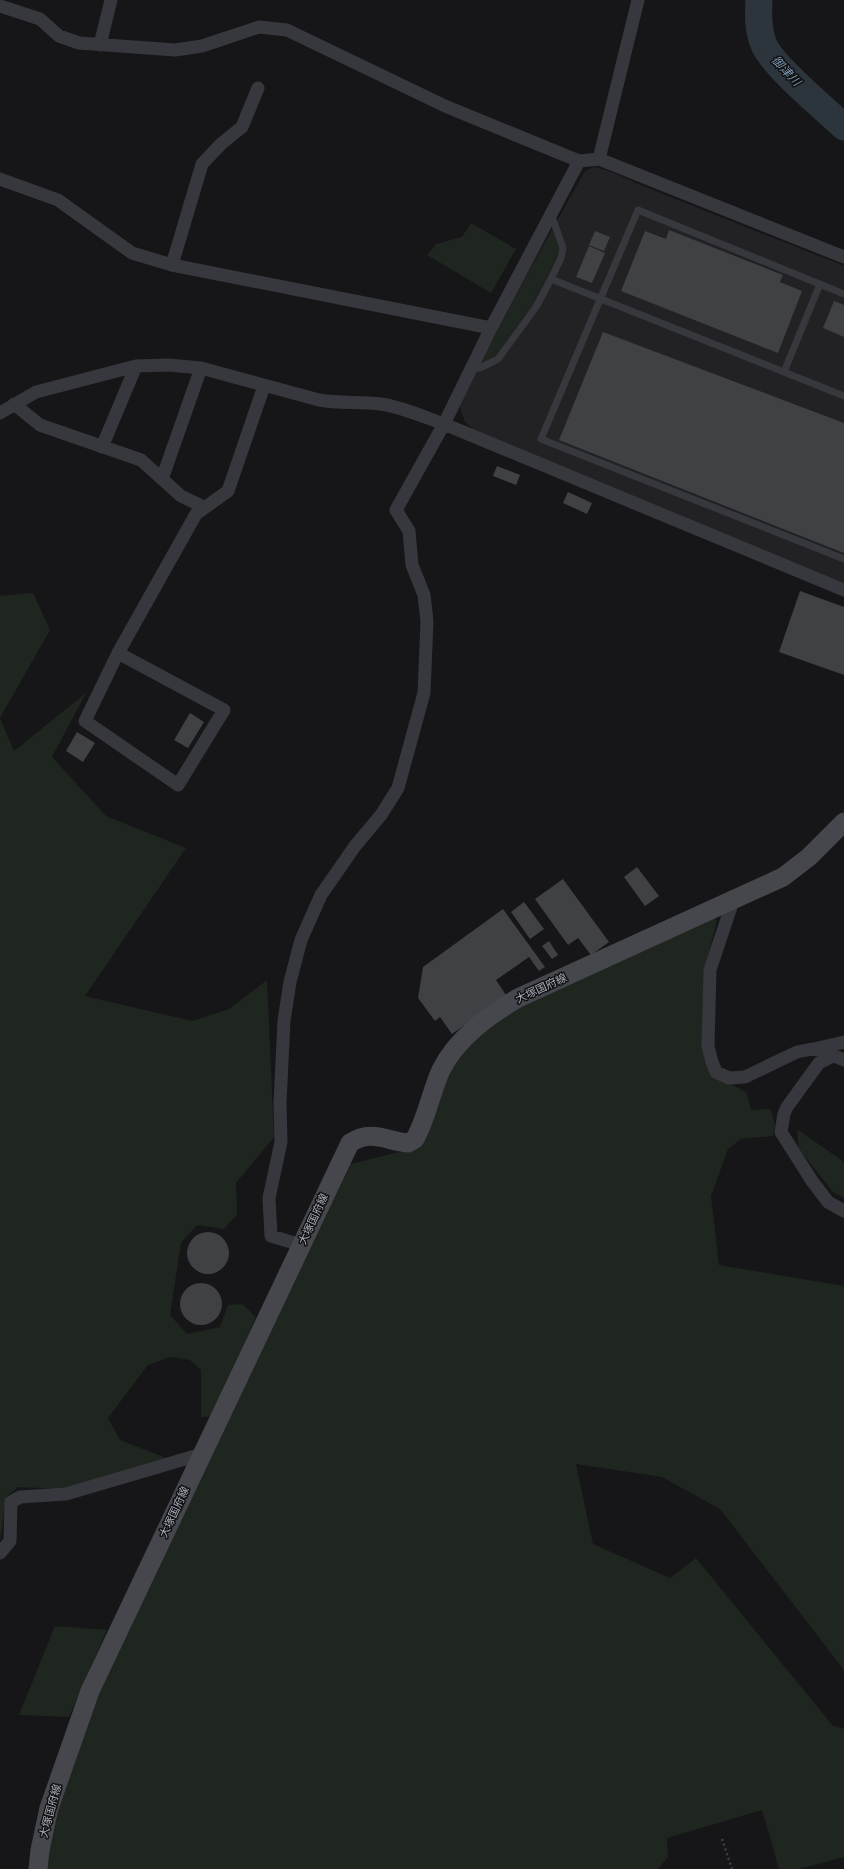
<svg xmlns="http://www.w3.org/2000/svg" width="844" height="1869" viewBox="0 0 844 1869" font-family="'PT Sans Narrow','Noto Sans JP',sans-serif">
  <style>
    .built { fill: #222225 }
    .green { fill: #1e261f }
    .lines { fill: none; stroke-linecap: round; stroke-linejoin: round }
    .river { stroke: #2c353c; stroke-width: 27 }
    .building { fill: #404145 }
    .path { stroke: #3d3f44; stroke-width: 2.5; stroke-dasharray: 2 3; stroke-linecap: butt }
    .service { stroke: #37383d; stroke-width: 7 }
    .minor { stroke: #37383d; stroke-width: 13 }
    .secondary { stroke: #45474d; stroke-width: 19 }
    .labels { text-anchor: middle; stroke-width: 3; stroke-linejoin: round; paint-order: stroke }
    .street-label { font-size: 11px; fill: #a8adb8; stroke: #111113 }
    .water-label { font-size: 12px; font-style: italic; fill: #7f9bb3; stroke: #111113 }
  </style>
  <rect width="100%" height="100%" fill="#161618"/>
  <!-- built -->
  <path class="built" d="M594,167L612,172L638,184L844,266V583L476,431L465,422L460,407L462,397L514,297L585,171Z"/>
  <!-- green -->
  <path class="green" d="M471,223L516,249L491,293L427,255L436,244L462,237Z
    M550,234L556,241L558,251L555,261L528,309L496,354L483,361L482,359Z
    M33,593L50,630L0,718V596Z
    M86,693L52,757L106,816L186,848L85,996L192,1021L229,1009L267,980L274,1137L236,1183L237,1215L224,1229L197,1225L181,1243L170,1315L187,1334L220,1327L228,1305L242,1304L256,1317L212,1416L201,1417V1370L190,1360L170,1357L148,1365L108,1418L120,1440L166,1458L63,1489L18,1487L6,1497L0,1542V718L14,751Z
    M714,918L717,920L704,973L717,1076L747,1093L751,1110L770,1109L775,1124L773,1136L741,1139L728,1149L711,1196L719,1265L844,1286V1670L720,1509L662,1477L576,1464L593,1544L670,1578L696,1558L833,1726L844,1729V1857L799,1869H779L762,1810L667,1838L668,1857L658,1869H46L48,1850L57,1808L98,1692L351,1164L407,1150L450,1071L478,1034L526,1003Z
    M797,1129L844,1162V1198L833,1192L803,1154L799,1148Z
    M55,1626L107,1630L69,1717L19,1715Z"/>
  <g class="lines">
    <!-- river -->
    <path class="river" d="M759,0C758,16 758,31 764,45C774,67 825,109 844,127"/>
  </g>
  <!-- building -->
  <path class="building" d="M669,230L783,275L780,282L802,291L778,353L621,291L645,231L666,239Z
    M595,231L610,237L604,251L589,245Z
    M589,246L605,253L592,283L576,277Z
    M834,301L844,305V337L823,328Z
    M603,332L844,423V553L559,440Z
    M497,466L520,475L516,485L493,476Z
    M568,492L592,503L587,514L563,503Z
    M800,591L844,607V675L779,652Z
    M190,713L204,722L188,748L174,740Z
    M77,732L95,743L83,762L66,751Z
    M637,867L659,896L645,906L624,877Z
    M563,879L609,942L591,955L578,938L568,945L535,899Z
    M524,902L544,929L530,939L511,912Z
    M503,909L545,967L539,971L529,957L496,980L506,995L452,1034L440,1017L435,1021L418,998L423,967Z
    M549,941L558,955L552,959L542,946Z
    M187 1253a21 21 0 1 1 42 0a21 21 0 1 1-42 0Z
    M180 1304a21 21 0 1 1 42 0a21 21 0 1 1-42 0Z"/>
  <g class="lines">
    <!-- path -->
    <path class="path" d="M722,1839L732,1869"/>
    <!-- service -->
    <path class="service" d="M551,279L844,396
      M844,294L638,210L541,439L844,559
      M472,367L480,368L498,359L536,307L551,279L561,258L563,248L551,214
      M784,372L820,284"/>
    <!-- minor -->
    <path class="minor" d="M0,6L40,19L59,36L79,43L175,50L202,46L259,27L287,30L445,106L579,161L599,159L844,257
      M100,45L111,0
      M599,159L638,0
      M0,179L58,200L132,253L172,265L491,328
      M172,265L202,164L221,144L242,127L258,88
      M14,404L40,425L141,460L181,496L204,507
      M0,413L36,392L136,366L169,365L201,368L319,400C340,404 360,401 381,404C402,407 424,417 444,424L844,590
      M102,447L136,366
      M162,479L201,368
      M118,653L224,710L178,785L85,721L118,653L196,514L228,491L264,386
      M733,901L710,970L708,1046L712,1062L716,1072L729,1078L745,1077L797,1052L812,1049L822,1051L844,1060
      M814,1049L844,1042
      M833,1056L819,1063L787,1107L784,1114L781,1132L812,1181L828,1202L844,1211
      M301,1245L271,1236L269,1198L281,1142L280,1103L284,1021L290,982L301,940L321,895L355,846L381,815L398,788L424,693L427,621L424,595L412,565L409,531L396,510L444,424L491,328L579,161
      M0,1553L10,1541L11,1502L20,1497L66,1494L202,1454"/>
    <!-- secondary -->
    <path class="secondary" d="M38,1869L40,1850L49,1808L90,1691L350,1143C372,1129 386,1141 408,1143L415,1139C427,1117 431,1092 441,1070C457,1038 488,1016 518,998L783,877L809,857L844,822"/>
  </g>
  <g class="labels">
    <!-- street labels -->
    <g class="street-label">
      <text transform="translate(541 988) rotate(-25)" y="4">大塚国府線</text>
      <text transform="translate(313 1219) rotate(-65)" y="4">大塚国府線</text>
      <text transform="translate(174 1512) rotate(-65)" y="4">大塚国府線</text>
      <text transform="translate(50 1811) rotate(-75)" y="4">大塚国府線</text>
    </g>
    <!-- water labels -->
    <g class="water-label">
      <text transform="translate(786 71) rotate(47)" y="4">御津川</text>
    </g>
  </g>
</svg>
